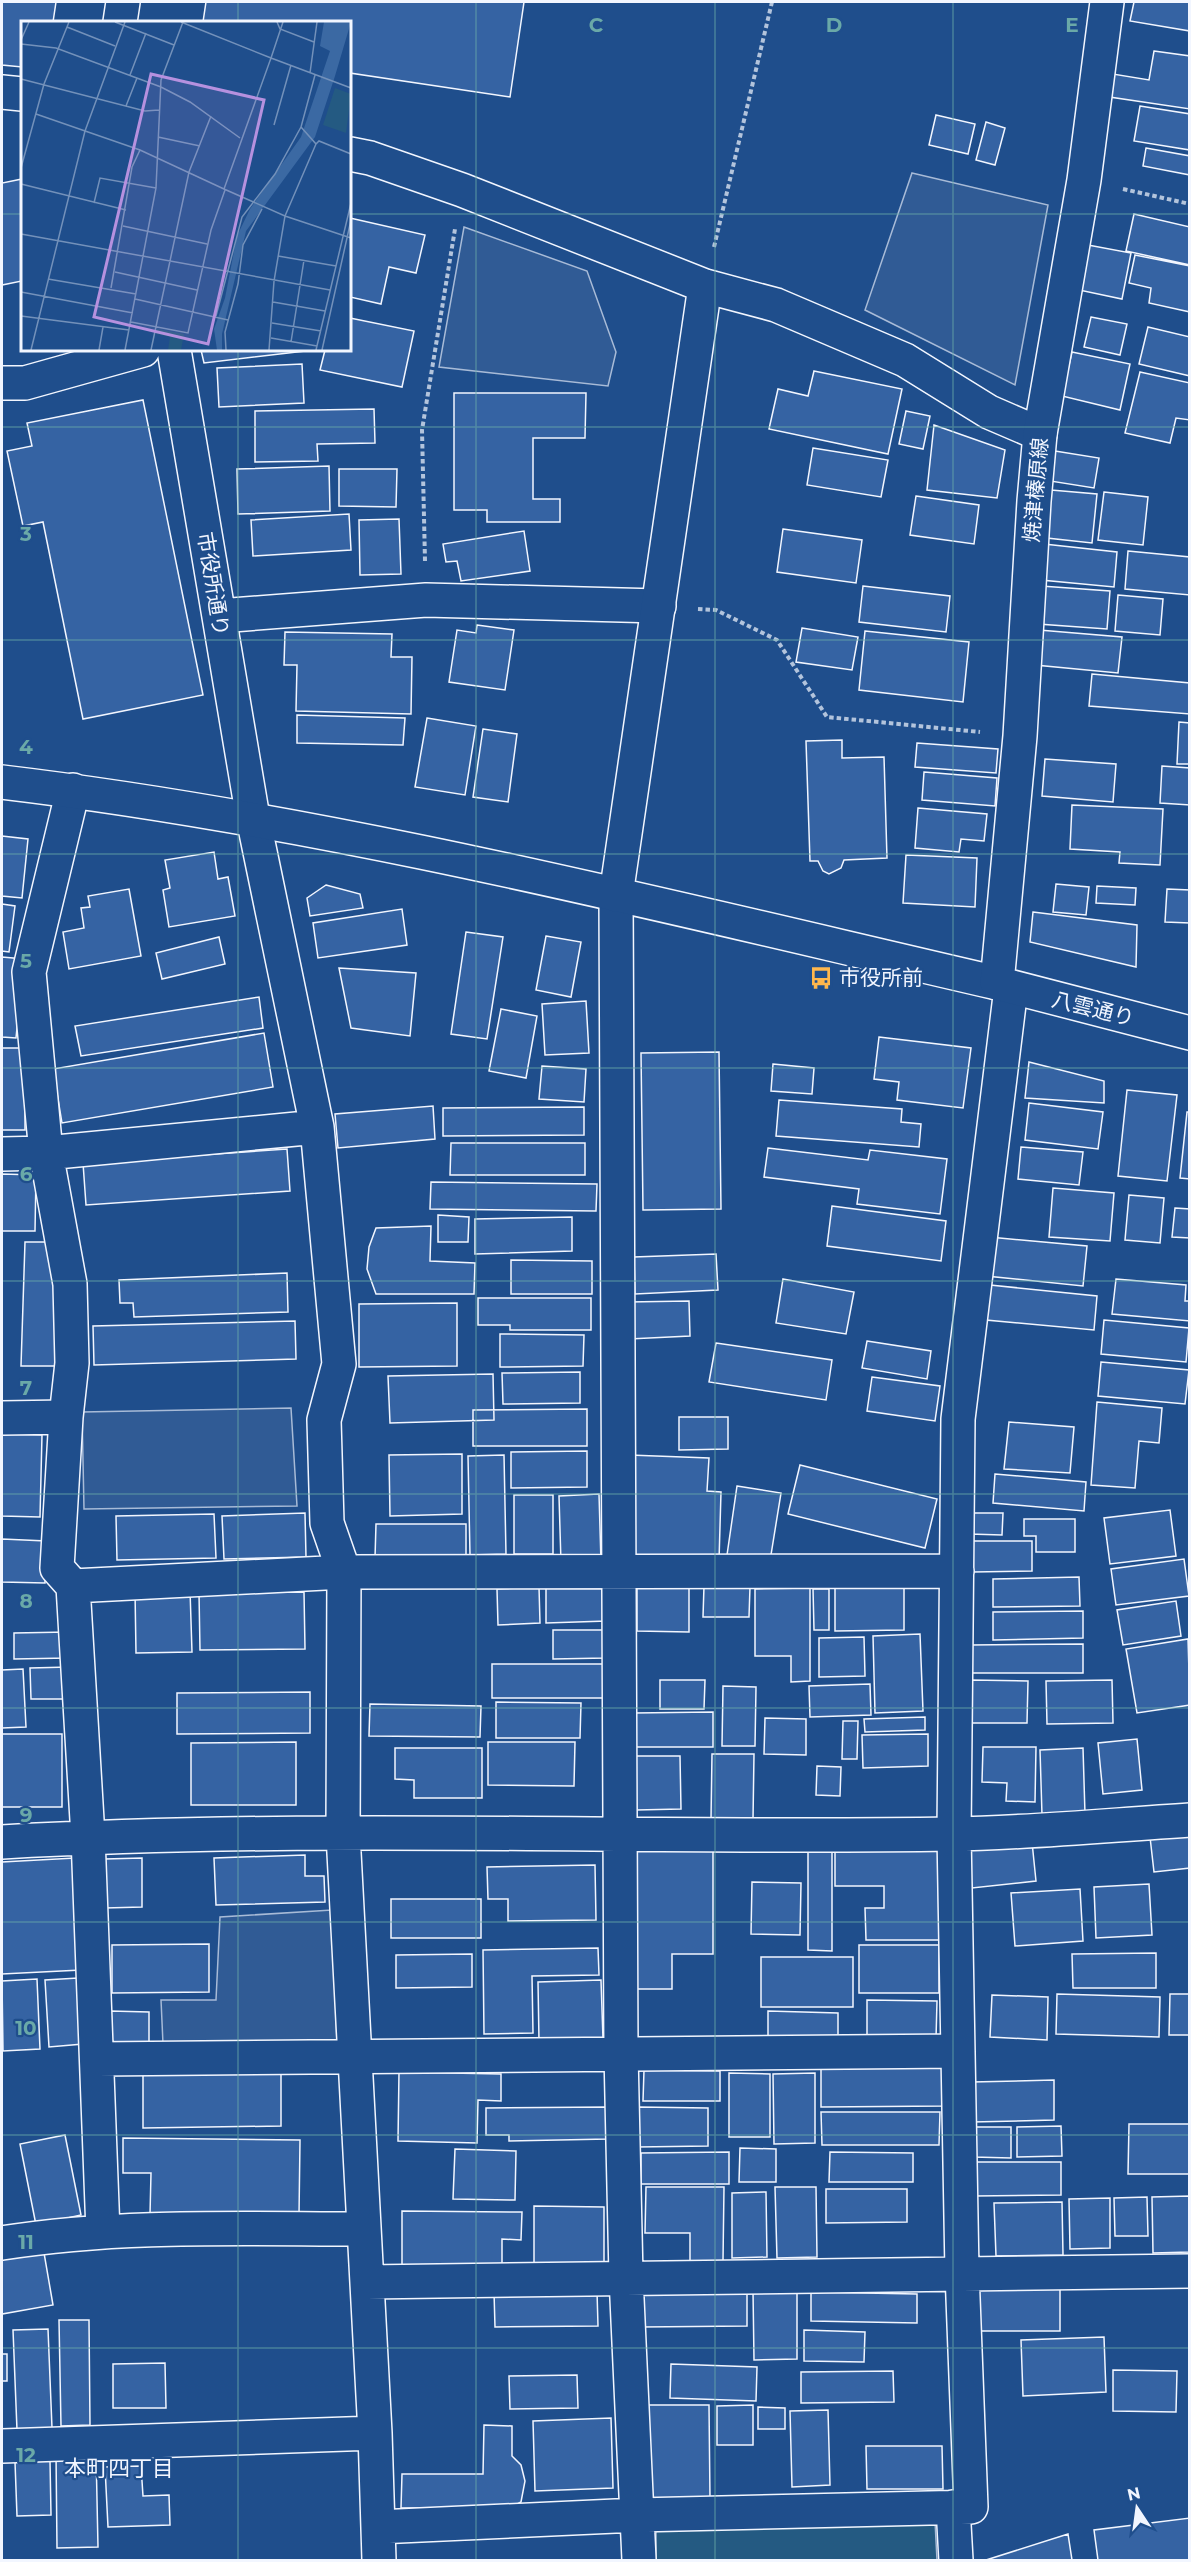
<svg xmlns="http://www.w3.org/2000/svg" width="1191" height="2562" viewBox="0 0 1191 2562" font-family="Montserrat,'Noto Sans JP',sans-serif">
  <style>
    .green { fill: #245a82; stroke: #a8bbd7; stroke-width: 1.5 }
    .parking { fill: #305b95; stroke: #a8bbd7; stroke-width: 1.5 }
    .building { fill: #3563a3; stroke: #f2f6ff; stroke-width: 1.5 }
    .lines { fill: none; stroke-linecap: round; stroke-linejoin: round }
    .minor-casing { stroke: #f2f6ff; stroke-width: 36 }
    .tertiary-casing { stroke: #f2f6ff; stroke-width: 36 }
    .primary-casing { stroke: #f2f6ff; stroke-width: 36 }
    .path { stroke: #b3c4dc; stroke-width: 4; stroke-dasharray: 4.5 3; stroke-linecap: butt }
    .minor { stroke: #1f4e8c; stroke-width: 33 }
    .tertiary { stroke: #1f4e8c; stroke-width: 33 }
    .primary { stroke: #1f4e8c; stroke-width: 33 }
    .grid { fill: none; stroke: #6aa9a8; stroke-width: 1.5; stroke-opacity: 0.55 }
    .labels { text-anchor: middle; stroke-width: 4.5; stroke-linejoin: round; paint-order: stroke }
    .street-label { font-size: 21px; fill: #f2f6ff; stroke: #1f4e8c }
    .poi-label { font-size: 21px; fill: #f2f6ff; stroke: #1f4e8c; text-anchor: start }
    .neighbourhood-label { font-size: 22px; fill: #f2f6ff; stroke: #1f4e8c }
    .inset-road { fill: none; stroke: #7391ba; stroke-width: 1.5 }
    .view { fill: #b691df; fill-opacity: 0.15; stroke: #b691df; stroke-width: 3 }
    .inset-edge { fill: none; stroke: #f2f6ff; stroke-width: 3 }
    .grid-label { font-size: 20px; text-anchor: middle; font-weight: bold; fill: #6aa9a8; stroke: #1f4e8c; stroke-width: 4.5; stroke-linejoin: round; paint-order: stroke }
  </style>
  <rect width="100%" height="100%" fill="#1f4e8c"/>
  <!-- green -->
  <path class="green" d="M935,2521L937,2560H656V2529Z"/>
  <!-- parking -->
  <path class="parking" d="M912,173L1048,205L1015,385L865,310Z
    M464,227L587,271L616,352L608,386L439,367Z
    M291,1408L297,1506L84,1509L82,1412Z
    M332,1910L337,2044H163L161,2000H216L220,1917Z"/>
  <!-- building -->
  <path class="building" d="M2,2H56L53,22H22V67L2,65Z
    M206,2H524L510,97L350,73V22H203Z
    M1134,2H1190V31L1130,21Z
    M1154,51L1190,56V109L1103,96L1107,73L1149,80Z
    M1140,106L1190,114V150L1134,141Z
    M936,115L975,124L968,154L929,145Z
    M986,122L1005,128L995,165L976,160Z
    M1146,148L1190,156V175L1143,166Z
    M22,179V281L2,285V183Z
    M1134,214L1190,227V265L1126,251Z
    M350,218L425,235L416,273L389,267L381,304L350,297Z
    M1088,245L1131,253L1122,299L1079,290Z
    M1135,255L1190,266V312L1149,303L1151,288L1129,283Z
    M1091,317L1127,324L1120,355L1084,347Z
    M350,318L414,331L402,387L320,370L325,350H350Z
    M1148,327L1190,337V376L1139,364Z
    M201,350H314L204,363Z
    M1072,352L1130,364L1120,410L1062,396Z
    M302,364L304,403L219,407L217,368Z
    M814,371L902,389L888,454L769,429L778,389L808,396Z
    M1140,372L1190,383V420L1176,418L1170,443L1125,433Z
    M454,393H586L585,438H533V499H560V522H487V510H454Z
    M143,400L203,695L83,719L43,522L23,526L7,451L32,446L27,423Z
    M374,409L375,443L317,444L318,461L255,462V411Z
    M906,411L930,416L923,449L899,444Z
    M934,425L1005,450L997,498L927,490Z
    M813,448L888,460L881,497L807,485Z
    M1055,451L1099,458L1094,488L1050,481Z
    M329,466L330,511L238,514L237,469Z
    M339,469H397L396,507L339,506Z
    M1051,490L1097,494L1092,543L1047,538Z
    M1104,492L1148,497L1143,545L1098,540Z
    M916,496L979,505L974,544L910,535Z
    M349,514L351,550L253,556L251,520Z
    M399,519L401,574L360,575L359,520Z
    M783,529L862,540L856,583L777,572Z
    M524,531L530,571L461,581L457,561L446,562L443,544Z
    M1044,544L1117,552L1114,587L1041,580Z
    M1128,551L1190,557V595L1125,589Z
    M863,586L950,596L946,632L859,622Z
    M1041,586L1110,591L1107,629L1038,624Z
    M1118,595L1163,599L1160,635L1115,631Z
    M477,625L514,630L505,690L449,682L457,630L476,633Z
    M802,628L858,637L852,670L796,662Z
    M1039,630L1122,637L1118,673L1035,665Z
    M865,631L969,642L963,702L859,690Z
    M285,632L392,634L391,657H412L411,714L296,711L297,665H284Z
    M1092,674L1190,683V714L1089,706Z
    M297,715L405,718L403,745L297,743Z
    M427,718L476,726L465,795L415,787Z
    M1179,722L1190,723V764H1177Z
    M483,729L517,734L508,802L473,797Z
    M842,740V758L884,757L887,858L844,860L841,868L829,874L823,871L818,861H810L806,741Z
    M917,743L998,749L996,773L915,767Z
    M1045,759L1116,764L1113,802L1042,796Z
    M1162,766L1190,768V805L1160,803Z
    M924,772L997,778L995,806L922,800Z
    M1072,805L1163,809L1160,865L1119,863L1120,852L1070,849Z
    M918,808L987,814L984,841L961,839L959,852L915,848Z
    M2,836L28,839L22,898L2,896Z
    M214,852L218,879L228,877L235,916L169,927L163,890L170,888L165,860Z
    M906,855L977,858L975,907L903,903Z
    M1056,884L1089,887L1086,915L1053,912Z
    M326,885L360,894L363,908L310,916L307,898Z
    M1097,886L1136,888L1135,905L1096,903Z
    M129,889L141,956L69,969L63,932L84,928L81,908L90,907L88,896Z
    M1167,889L1190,890V923L1165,922Z
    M2,904L15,906L9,952L2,951Z
    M402,909L407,945L318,958L313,923Z
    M1033,912L1137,925L1136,967L1030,942Z
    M466,932L503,937L487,1039L451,1034Z
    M546,936L581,942L571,997L536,990Z
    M219,937L225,964L162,979L156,953Z
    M2,957L24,959L16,1038L2,1037Z
    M339,968L416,973L410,1036L351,1028Z
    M259,997L263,1028L81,1056L75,1026Z
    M586,1001L589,1053L545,1055L542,1004Z
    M501,1009L537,1016L526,1078L489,1071Z
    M264,1033L273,1087L62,1123L53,1069Z
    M879,1037L971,1048L963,1108L897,1100L899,1082L874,1079Z
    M2,1048H25V1130H2Z
    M719,1052L721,1209L643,1210L641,1053Z
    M1029,1062L1104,1081V1103L1025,1098Z
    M773,1064L814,1068L812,1094L771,1091Z
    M542,1066L586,1069L584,1102L539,1099Z
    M1127,1090L1177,1095L1167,1181L1118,1176Z
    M779,1100L902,1109L901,1122L921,1124L919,1147L776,1136Z
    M1029,1103L1103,1112L1098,1149L1025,1140Z
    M433,1106L435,1139L338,1148L335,1114Z
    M584,1107V1135L443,1136V1108Z
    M1187,1112H1190V1179L1180,1178Z
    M451,1143H585V1175H450Z
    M1021,1147L1083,1152L1079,1185L1018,1179Z
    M768,1148L868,1160L870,1150L947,1159L940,1214L857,1204L859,1189L764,1177Z
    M287,1149L290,1191L86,1205L83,1163Z
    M2,1174L36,1175L35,1231H2Z
    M431,1182L597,1184L596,1211L430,1209Z
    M1053,1188L1114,1193L1110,1241L1049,1237Z
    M1129,1195L1164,1198L1160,1243L1125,1240Z
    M832,1206L946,1221L941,1261L827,1246Z
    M1175,1208L1190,1209V1238L1172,1237Z
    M438,1215L469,1217L468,1242H438Z
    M572,1217V1251L475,1254V1219Z
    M431,1226L430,1261L475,1263L474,1294H376L367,1269L369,1247L376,1228Z
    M989,1237L1087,1246L1083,1286L986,1276Z
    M25,1242H50L61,1331L57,1366H21Z
    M716,1254L718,1290L635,1294L634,1257Z
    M511,1260L592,1261V1294H511Z
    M287,1273L288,1312L134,1317L133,1303H120L119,1280Z
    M783,1279L854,1292L846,1334L776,1323Z
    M1116,1279L1186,1285L1185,1301H1190V1321L1112,1314Z
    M990,1285L1097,1296L1094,1330L986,1320Z
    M478,1298H591V1330H510V1325H478Z
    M689,1301L690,1336L629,1339L628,1302Z
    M457,1303V1366L359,1367V1304Z
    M1104,1320L1189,1328L1186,1362L1101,1354Z
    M295,1321L296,1359L94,1365L93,1326Z
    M500,1334L584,1335L583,1366L500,1367Z
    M867,1341L931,1351L927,1379L862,1368Z
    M716,1343L832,1360L826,1400L709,1382Z
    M1101,1362L1189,1370L1185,1404L1098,1396Z
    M580,1372V1403L503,1404L502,1373Z
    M493,1374L494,1420L390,1423L388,1376Z
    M872,1377L940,1386L935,1421L867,1411Z
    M1097,1402L1162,1408L1159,1443L1139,1441L1135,1488L1091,1485Z
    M587,1409V1446H473V1410Z
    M679,1417H728V1449L679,1450Z
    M1009,1422L1074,1427L1070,1473L1004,1469Z
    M2,1434L42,1435L40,1517L2,1516Z
    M587,1451V1487L511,1488V1452Z
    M462,1454V1514L390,1516L389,1455Z
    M504,1455L506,1554L470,1555L468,1456Z
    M629,1455L709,1458L707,1491L721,1492L719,1561L626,1558Z
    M800,1465L937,1499L925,1548L788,1514Z
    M995,1474L1086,1482L1084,1511L993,1503Z
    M737,1486L781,1493L770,1561L727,1555Z
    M599,1494L601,1562L561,1563L559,1496Z
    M514,1495H553V1554H514Z
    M1170,1510L1176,1556L1110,1564L1104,1518Z
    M305,1513L306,1557L224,1559L222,1516Z
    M970,1513H1003L1002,1535L969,1534Z
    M214,1514L216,1558L117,1560L116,1516Z
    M1024,1519H1075V1552H1036V1536H1024Z
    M376,1524H466V1557L375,1558Z
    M2,1539L46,1541L45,1583L2,1582Z
    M972,1541H1032V1571L973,1572Z
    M1184,1559L1189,1596L1116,1605L1111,1569Z
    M1079,1577L1080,1606L993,1607V1579Z
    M637,1586L689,1587V1632L637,1631Z
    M704,1586L750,1587L749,1617H703Z
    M835,1586H904V1630L835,1631Z
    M539,1587L540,1623L498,1625L497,1589Z
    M606,1587L607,1621L546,1623V1588Z
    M810,1588V1681L791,1682V1656H755V1589Z
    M813,1589H829V1630H814Z
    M190,1590L192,1652L136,1653L135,1591Z
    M304,1592L305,1649L200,1650L199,1593Z
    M1176,1601L1181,1636L1123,1645L1117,1610Z
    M1083,1611V1638L993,1640V1612Z
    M553,1630H606V1658L553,1659Z
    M68,1632V1658L14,1659V1633Z
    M920,1634L923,1711L875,1713L873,1636Z
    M864,1637L865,1676L819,1677V1638Z
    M1188,1639L1190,1705L1137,1713L1126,1649Z
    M1083,1644V1673H971V1645Z
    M492,1664H608V1698H492Z
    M69,1667L70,1699H31L30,1668Z
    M23,1669L26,1727L2,1728V1670Z
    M660,1680H705L704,1709H660Z
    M970,1680L1028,1681L1027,1723H969Z
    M1112,1680L1113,1723L1047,1724L1046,1681Z
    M870,1684L871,1715L810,1717L809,1686Z
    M723,1686L756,1687L755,1746H722Z
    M310,1692V1733L177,1734V1693Z
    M496,1702L581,1703L580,1738H496Z
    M370,1704L481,1706L480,1737L369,1736Z
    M713,1712V1747H634V1713Z
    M925,1717V1730L865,1732L864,1719Z
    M765,1718L806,1719V1755L764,1754Z
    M843,1721H858L857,1759H842Z
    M2,1734H62V1807H2Z
    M928,1734V1766L863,1768L862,1735Z
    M1137,1739L1142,1790L1103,1794L1098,1743Z
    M296,1742V1805H191V1743Z
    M488,1742H575L574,1786L488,1785Z
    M983,1747H1036L1035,1802L1006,1801L1007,1783L982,1782Z
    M395,1748H482V1798H414V1780L395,1779Z
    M1083,1748L1085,1814L1042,1815L1040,1750Z
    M712,1754H754L753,1820L711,1819Z
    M635,1756H680L681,1809L636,1810Z
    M817,1766L841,1767L840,1796L816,1795Z
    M1190,1832V1868L1154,1872L1150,1837Z
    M1032,1842L1036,1881L972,1888L968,1848Z
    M938,1846L939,1940H866L865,1908H884V1886H835V1847Z
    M634,1847H713V1954H672V1989H635Z
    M808,1851H832V1951L808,1950Z
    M305,1855V1876H324L325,1902L216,1905L214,1858Z
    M75,1858L81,1970L2,1974V1862Z
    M142,1858V1907L105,1908V1859Z
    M595,1865L596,1920L508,1921V1899H488L487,1867Z
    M752,1882L801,1883L800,1935L751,1934Z
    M1149,1884L1152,1935L1096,1938L1094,1887Z
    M1080,1889L1083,1941L1015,1946L1011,1893Z
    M391,1899H481V1938H391Z
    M209,1944V1992L112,1993V1945Z
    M859,1945H939V1993H859Z
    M598,1948L599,1975L532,1976L533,2033L484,2034L483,1950Z
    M1156,1953V1988H1073L1072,1954Z
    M472,1954V1987L396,1988V1955Z
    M761,1957H853V2007H761Z
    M78,1978L83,2044L49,2047L45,1980Z
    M37,1979L40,2049L3,2051L2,1981Z
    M601,1980L603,2039L539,2041L538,1982Z
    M1057,1994L1160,1997L1159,2037L1056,2034Z
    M1170,1994H1190V2035H1169Z
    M992,1995L1048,1997L1047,2040L990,2037Z
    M867,2000L937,2001L936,2039H867Z
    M110,2011L149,2012V2044H110Z
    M768,2011L838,2013V2040L768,2038Z
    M945,2065V2106L821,2107V2066Z
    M281,2069V2126L143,2128V2070Z
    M644,2070L720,2071V2101H643Z
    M399,2072L501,2074V2101L478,2100L477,2143L398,2141Z
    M729,2073L770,2074V2137H729Z
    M815,2073V2143L774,2144L773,2074Z
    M1054,2080V2120L972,2122V2082Z
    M609,2107L608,2139L509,2141V2135H486V2108Z
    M638,2107L708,2108V2146L637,2147Z
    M821,2112H940L939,2145H822Z
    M1129,2124H1190V2174H1128Z
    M1061,2126L1062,2156L1017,2157V2127Z
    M974,2127H1011V2158L973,2157Z
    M65,2135L81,2215L36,2225L20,2144Z
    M123,2138L300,2140L299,2216L150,2215L151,2173H123Z
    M740,2148L776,2149V2182H739Z
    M455,2149L516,2151L515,2200L453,2199Z
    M729,2152V2184H641V2153Z
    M830,2152L913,2153V2182H829Z
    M974,2162H1061V2195L974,2196Z
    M646,2187H724L723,2261H690V2233H645Z
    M775,2187H816L817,2257L777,2258Z
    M826,2189H907V2222L826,2223Z
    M766,2192L767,2257L732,2258V2193Z
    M1190,2196V2252L1153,2253L1152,2197Z
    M1147,2197L1148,2236H1115L1114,2198Z
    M1110,2198V2248L1070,2249L1069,2199Z
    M1062,2202L1063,2255L996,2256L994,2203Z
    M534,2206L604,2207V2265L534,2264Z
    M402,2211L522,2212L521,2240L502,2239V2266H402Z
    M43,2247L53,2305L2,2314V2254Z
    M977,2287H1060V2331H977Z
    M747,2289V2326L641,2327V2290Z
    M597,2291L598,2326L495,2327L494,2292Z
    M753,2291H797V2359L754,2360Z
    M811,2292L917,2294V2323L811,2321Z
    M59,2320H89L90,2425L61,2426Z
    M48,2329L52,2428L17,2430L13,2330Z
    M804,2330L865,2332L864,2362L804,2361Z
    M1104,2337L1106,2392L1023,2396L1021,2340Z
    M2,2354H7V2381H2Z
    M165,2363L166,2408H113V2364Z
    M671,2364L757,2367L756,2401L670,2398Z
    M1113,2370L1177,2371L1176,2412L1113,2411Z
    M893,2371L894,2402L801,2403V2372Z
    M577,2375L578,2408L510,2409L509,2376Z
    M643,2405H709L710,2499L643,2500Z
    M753,2405V2445H717V2406Z
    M758,2407L785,2408V2429H758Z
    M828,2410L830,2485L792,2487L790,2411Z
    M611,2418L613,2488L535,2491L533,2421Z
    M484,2425L512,2426V2456L521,2465L525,2481L521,2502L510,2508H401L402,2474H483Z
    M866,2446H942L943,2489H867Z
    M96,2452L98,2547L57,2548L56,2453Z
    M50,2461L51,2515L17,2516L15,2462Z
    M141,2466L143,2496L169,2495L170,2525L108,2527L105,2467Z
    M1190,2518V2560H1098L1094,2530Z
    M1068,2534L1072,2560H986Z"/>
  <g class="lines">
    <!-- minor casing -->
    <g class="minor-casing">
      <path id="minor" d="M120,22L123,2
        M2,92L22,94
        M174,350L253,818L317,1127L339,1364L324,1420L327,1523L344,1572L343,1834L375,2433L379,2560
        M2,383H25L143,350
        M219,616L426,600L659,606
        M73,790L29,972L46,1153L70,1284L72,1363L66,1417L57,1568L73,1586L88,1837L103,2232
        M616,895L621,2053L626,2277L639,2560
        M2,1154L46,1153L317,1127
        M2,1418L66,1417
        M73,1586L344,1572L957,1571
        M2,1842C317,1824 635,1839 951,1834C1030,1833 1110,1825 1190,1820
        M98,2059L958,2051
        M2,2243C121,2224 243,2229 364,2229
        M367,2282L1190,2271
        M2,2446L375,2433
        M953,2507L956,2560
        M378,2527L637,2515L971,2507L962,2272L954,1834L958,1419L1011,988"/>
    </g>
    <!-- tertiary casing -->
    <g class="tertiary-casing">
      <path id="tertiary" d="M350,154L370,158L462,190L705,286L776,305L905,360L989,412L1040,434
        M2,782C337,822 668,907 997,983
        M616,895L705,286"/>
    </g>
    <!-- primary casing -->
    <g class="primary-casing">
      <path id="primary" d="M1107,2L1084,180L1040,434L1034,501L1020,736L997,983L1190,1033"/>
    </g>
    <!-- path -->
    <path class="path" d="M1123,189L1190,204
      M714,247L772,2
      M425,561L422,430L455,229
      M698,609L716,610L777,640L827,717L980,732"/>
    <!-- minor -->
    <use href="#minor" class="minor"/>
    <!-- tertiary -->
    <use href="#tertiary" class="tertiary"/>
    <!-- primary -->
    <use href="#primary" class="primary"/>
  </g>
  <!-- grid -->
  <path class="grid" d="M238,2V22M476,2V2560M715,2V2560M953,2V2560M2,214H22M350,214H1190M238,350V2560M2,427H1190M2,640H1190M2,854H1190M2,1068H1190M2,1281H1190M2,1494H1190M2,1708H1190M2,1922H1190M2,2135H1190M2,2348H1190"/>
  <!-- icons -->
  <defs>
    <g id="bus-bare" transform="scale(1.8)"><path d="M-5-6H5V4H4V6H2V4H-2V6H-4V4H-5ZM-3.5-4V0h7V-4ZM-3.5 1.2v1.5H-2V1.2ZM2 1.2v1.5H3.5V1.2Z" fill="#ffb74d" stroke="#1f4e8c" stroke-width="2.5" paint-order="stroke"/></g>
  </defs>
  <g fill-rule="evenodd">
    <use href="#bus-bare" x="821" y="978"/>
  </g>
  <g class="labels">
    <!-- street labels -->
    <g class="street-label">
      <text transform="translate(1036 490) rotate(-85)" y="7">焼津榛原線</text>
      <text transform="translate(213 584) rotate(81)" y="7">市役所通り</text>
      <text transform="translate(1093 1009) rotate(14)" y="7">八雲通り</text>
    </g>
    <!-- poi labels -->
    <g class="poi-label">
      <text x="839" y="985">市役所前</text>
    </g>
    <!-- neighbourhood labels -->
    <g class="neighbourhood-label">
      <text x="119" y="2476">本町四丁目</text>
    </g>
  </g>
  <!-- overview -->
  <g transform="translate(21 21)">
    <rect width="330" height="330" fill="#1f4e8c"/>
    <path d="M314,67L330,73L325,112L302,104ZM136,308L163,313L160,329H147L149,316L135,313Z" fill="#245a82"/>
    <path d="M303,1H330L314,55L294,116L225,210L201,313V329H196L193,308L204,277L216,215L229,188L280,116L309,30L299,25Z" fill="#3b69a3"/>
    <path class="inset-road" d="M94,1L153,24M160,1L250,37L203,168L264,195L253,260L248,329M256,1L259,8L293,21M262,1L250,37L330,67M46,6L94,25M0,19L8,1M0,23L35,27L140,66L169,81L219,117M289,52L296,1M109,54L125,12M294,54L280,106L295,123L264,195L330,217M0,58L124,90L138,89M105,85L116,57M15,93L119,129L203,168M253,104L270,44M137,116L179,125M295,123L298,120L330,133M0,147L23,63L48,1M0,163L105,189M73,182L79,157L135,167M102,205L186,223M0,213L309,269M257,235L315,245M94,251L176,269M27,258L115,273M90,267L111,146L119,129M0,271L112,292M114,278L207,299M252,281L304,290M0,295L108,309M195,295L221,196L254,153L280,106M110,301L167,312L190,209L204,169M251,302L300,310M250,317L296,325M270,321L283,239M10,329L64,110L104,1M78,329L82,306M104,329L135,167L140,59L162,1M130,329L168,151L190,95M205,329L204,311L217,263L222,224L241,188M295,329L330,182M301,329L330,199"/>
    <path class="view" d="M130,53L243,79L187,323L73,296Z"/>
    <rect width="330" height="330" class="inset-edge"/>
  </g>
  <g class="grid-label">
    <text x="596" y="32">C</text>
    <text x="834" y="32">D</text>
    <text x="1072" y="32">E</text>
    <text x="26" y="541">3</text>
    <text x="26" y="754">4</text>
    <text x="26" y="968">5</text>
    <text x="26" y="1181">6</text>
    <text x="26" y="1395">7</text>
    <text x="26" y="1608">8</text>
    <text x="26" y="1822">9</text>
    <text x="26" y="2035">10</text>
    <text x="26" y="2249">11</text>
    <text x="26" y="2462">12</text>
  </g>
  <!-- border -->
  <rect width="1191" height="2562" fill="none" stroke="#f2f6ff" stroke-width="6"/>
  <!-- north arrow -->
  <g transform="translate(1137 2508) rotate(347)" stroke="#1f4e8c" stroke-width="4.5" paint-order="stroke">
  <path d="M0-4.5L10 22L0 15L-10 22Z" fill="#f2f6ff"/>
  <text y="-9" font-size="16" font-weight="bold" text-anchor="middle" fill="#f2f6ff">N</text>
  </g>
</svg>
